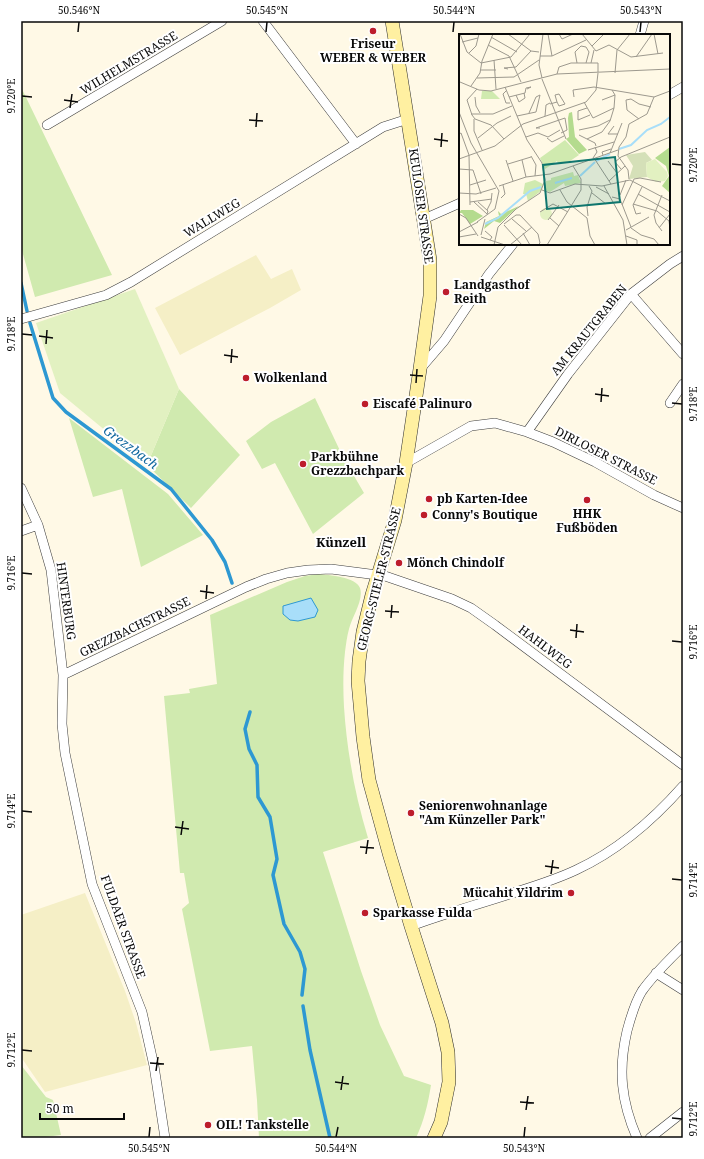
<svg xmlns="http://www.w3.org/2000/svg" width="704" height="1159" viewBox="0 0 704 1159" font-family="'Noto Serif',serif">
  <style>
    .farmland { fill: #f5efc6 }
    .green { fill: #d0eaaf }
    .pitch { fill: #e2f1c1 }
    .water { fill: #a8def9; stroke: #2d98d2 }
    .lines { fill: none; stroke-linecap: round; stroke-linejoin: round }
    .stream { stroke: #2d98d2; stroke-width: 3.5 }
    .street-casing { stroke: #3c3c3c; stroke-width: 10 }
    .secondary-casing { stroke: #2b2b2b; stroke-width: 14 }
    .street { stroke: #fff; stroke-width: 9 }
    .secondary { stroke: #fff0a1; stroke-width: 13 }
    .ticks { fill: none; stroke: #090909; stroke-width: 1.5 }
    .poi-dot { fill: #bd1d2c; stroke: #fff; stroke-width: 1.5 }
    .labels { text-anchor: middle; stroke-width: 4; stroke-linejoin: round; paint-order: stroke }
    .poi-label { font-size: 12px; font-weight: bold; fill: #090909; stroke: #fff; text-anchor: start }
    .street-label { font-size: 12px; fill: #090909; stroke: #fff }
    .water-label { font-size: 13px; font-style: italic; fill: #10679e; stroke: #fff }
    .neighbourhood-label { font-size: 13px; font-weight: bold; fill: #090909; stroke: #fff }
    .inset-river { fill: none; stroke: #a8def9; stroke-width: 2 }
    .inset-road { fill: none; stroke: #9d998e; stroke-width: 1 }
    .view { fill: #0f766e; fill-opacity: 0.15; stroke: #0f766e; stroke-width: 2 }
    .inset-edge { fill: none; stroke: #090909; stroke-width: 2 }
    .neatline { fill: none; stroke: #090909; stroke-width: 1.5 }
    .ticks-label { font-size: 10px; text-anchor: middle; fill: #090909 }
  </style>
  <rect width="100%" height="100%" fill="#fff9e6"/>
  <!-- farmland -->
  <path class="farmland" d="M256,255L271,279L292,269L301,290L270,308L180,355L155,308Z
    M85,893L125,991L136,1023L147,1065L45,1092L21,1057V915Z"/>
  <!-- green -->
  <path class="green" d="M21,87L112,275L35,297L21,247Z
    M179,389L240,455L191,508L147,465Z
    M315,398L343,457L364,493L313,534L275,463L262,469L246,441L271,422Z
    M69,418L168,494L203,535L141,567L122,489L93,497Z
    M318,574C329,575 356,577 360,588C364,600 352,617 349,629C347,636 346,644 345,652C343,670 343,689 344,707C347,752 355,795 368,838L323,852L361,971L380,1025L404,1076L431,1085C428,1104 424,1121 416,1138H259L257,1100L252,1046L210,1051L182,909L189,903L184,873H180L164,696L190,693L189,689L217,684L210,615L287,582L305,576Z
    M21,1065L46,1097L53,1100L61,1135L37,1138H21Z"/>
  <!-- pitch -->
  <path class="pitch" d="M135,289L179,389L147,465L60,393L36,323Z"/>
  <!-- water -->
  <path class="water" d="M311,598L318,610L315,617L298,621L290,620L283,614V606Z"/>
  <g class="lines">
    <!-- stream -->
    <path class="stream" d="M21,283L27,311
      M30,323L53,398L66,412L171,489L212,540L225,562L232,583
      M250,712L245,729L249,749L257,765L258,797L270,817L277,859L273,875L284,924L300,952L305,969L302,995
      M303,1006L310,1050L330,1138"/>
    <!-- street casing -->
    <g class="street-casing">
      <path id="street" d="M263,21L356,144
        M640,35L644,21
        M669,95L683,87
        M47,125L222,21
        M424,219L460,203
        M631,294L683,354
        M21,319L106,295L131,282L383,127L408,119
        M420,369L444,341L489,274L513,244
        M670,403L683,384
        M527,432L568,374L631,294L670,264L683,256
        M406,463L471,426L495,423L527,432L553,442L595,462L654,495L683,508
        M21,488L38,525L51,570L63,675L62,724L65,753L92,884L142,1012L154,1066L165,1138
        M21,531L38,525
        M63,675L246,587L266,579L287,573L308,570L331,569L385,576L452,599L471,608L495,625L683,765
        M411,926C446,913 483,903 519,891C538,885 557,879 576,870C617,851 653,820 683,786
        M656,973L683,990
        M637,1138C621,1101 618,1070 627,1031C631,1017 634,1004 642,991C654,974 669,960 683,946
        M650,1138L683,1112"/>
    </g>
    <!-- secondary casing -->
    <g class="secondary-casing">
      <path id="secondary" d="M392,21L430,260V296L420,369L406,463L395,520L372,595L363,632L359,661L358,681L363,737L369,780L389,853L411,926L442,1023L448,1052L449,1082L441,1122L434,1138"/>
    </g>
    <!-- street -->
    <use href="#street" class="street"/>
    <!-- secondary -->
    <use href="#secondary" class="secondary"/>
  </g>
  <!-- ticks -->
  <path class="ticks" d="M78,32L79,22M266,32L267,22M453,32L454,22M640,32L641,22M22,96L32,97M64,100L78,102M70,108L72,94M249,120L263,121M256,127L257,113M434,139L448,141M441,147L442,133M672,164L682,165M22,334L32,335M39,336L53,338M46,344L47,330M224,355L238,357M231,363L232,349M410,375L423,376M416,383L417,369M595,394L609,396M601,402L602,388M672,403L682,404M22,573L32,574M200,591L214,593M206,599L207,585M385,611L399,612M391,618L392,605M570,630L584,632M576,638L577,624M672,641L682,642M22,811L32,812M175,827L189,829M181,835L183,821M360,847L374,848M366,854L368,840M545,866L559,868M551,874L553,860M672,879L682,880M22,1050L32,1051M150,1063L164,1064M156,1071L158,1057M335,1082L349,1084M341,1090L343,1076M520,1102L534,1103M526,1110L528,1096M672,1118L682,1119M149,1137L150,1127M336,1137L338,1127M524,1137L525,1127"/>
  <!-- markers -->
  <g class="poi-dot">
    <circle cx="373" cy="31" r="4"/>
    <circle cx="446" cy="292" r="4"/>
    <circle cx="246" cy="378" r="4"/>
    <circle cx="365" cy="404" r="4"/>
    <circle cx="303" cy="464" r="4"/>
    <circle cx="429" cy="499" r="4"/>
    <circle cx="587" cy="500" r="4"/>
    <circle cx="424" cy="515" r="4"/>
    <circle cx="399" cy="563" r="4"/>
    <circle cx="411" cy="813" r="4"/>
    <circle cx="571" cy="893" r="4"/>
    <circle cx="365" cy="913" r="4"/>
    <circle cx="208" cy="1125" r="4"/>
  </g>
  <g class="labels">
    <!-- poi labels -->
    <g class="poi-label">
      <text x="373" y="48" text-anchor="middle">Friseur<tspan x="373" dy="14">WEBER &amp; WEBER</tspan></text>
      <text x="454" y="289">Landgasthof<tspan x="454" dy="14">Reith</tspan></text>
      <text x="254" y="382">Wolkenland</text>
      <text x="373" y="408">Eiscafé Palinuro</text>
      <text x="311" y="461">Parkbühne<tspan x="311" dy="14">Grezzbachpark</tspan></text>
      <text x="437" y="503">pb Karten-Idee</text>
      <text x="587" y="518" text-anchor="middle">HHK<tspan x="587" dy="14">Fußböden</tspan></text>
      <text x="432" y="519">Conny's Boutique</text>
      <text x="407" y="567">Mönch Chindolf</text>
      <text x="419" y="810">Seniorenwohnanlage<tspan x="419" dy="14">"Am Künzeller Park"</tspan></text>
      <text x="563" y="897" text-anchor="end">Mücahit Yildrim</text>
      <text x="373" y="917">Sparkasse Fulda</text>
      <text x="216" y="1129">OIL! Tankstelle</text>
    </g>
    <!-- street labels -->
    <g class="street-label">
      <text transform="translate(129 63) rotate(-31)" y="4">WILHELMSTRASSE</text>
      <text transform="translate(421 206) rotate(82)" y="4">KEULOSER STRASSE</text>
      <text transform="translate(212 218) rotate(-31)" y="4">WALLWEG</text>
      <text transform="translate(589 330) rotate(-51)" y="4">AM KRAUTGRABEN</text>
      <text transform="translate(606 456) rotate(27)" y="4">DIRLOSER STRASSE</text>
      <text transform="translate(379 579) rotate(-76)" y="4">GEORG-STIELER-STRASSE</text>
      <text transform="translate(66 601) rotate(82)" y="4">HINTERBURG</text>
      <text transform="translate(135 627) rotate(-26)" y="4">GREZZBACHSTRASSE</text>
      <text transform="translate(545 647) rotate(37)" y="4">HAHLWEG</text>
      <text transform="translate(123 927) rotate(70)" y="4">FULDAER STRASSE</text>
    </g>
    <!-- water labels -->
    <g class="water-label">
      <text transform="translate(131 447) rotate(36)" y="5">Grezzbach</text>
    </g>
    <!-- neighbourhood labels -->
    <g class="neighbourhood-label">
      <text x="341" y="547">Künzell</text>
    </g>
  </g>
  <!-- overview -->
  <g transform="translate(459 34)">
    <rect width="211" height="211" fill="#fff9e6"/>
    <path d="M23,57H33L41,65H22ZM106,106L120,121L111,127L99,130L98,127L86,135L81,124ZM114,138L115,142L119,141L122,149L106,152L105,149L91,158L85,156L87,147L92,146V144ZM76,146L84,150L83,156L69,167L67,160H64L66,149Z" fill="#d0eaaf"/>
    <path d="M113,78L116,103L128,116L120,120L107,105L110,103L109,84L110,79ZM211,113V159L203,152L210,142L207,132L196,124ZM60,172L41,189L35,187L25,195L27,188L40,182L39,177L42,180ZM2,176H14L24,182L11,190L3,179H0Z" fill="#b4db8e"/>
    <path d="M186,118L193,126L187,129L188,143L170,145L174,132L167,121Z" fill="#d5e0b8"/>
    <path d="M196,125L208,138L209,142L206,147L197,148L188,143L187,129ZM81 180a6 6 0 1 1 12 0a6 6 0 1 1-12 0Z" fill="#e2f1c1"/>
    <path class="inset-river" d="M160,115L172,111L188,96L202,90L211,83M137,127L151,120M121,142L136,128M96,149L113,144M26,190L39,184L71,157L82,153"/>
    <path class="inset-road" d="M1,0L8,18L22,29M49,0L72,17L80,18M89,0L93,22M100,0L103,5L114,0M123,0L137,17L150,11L172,23L204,19M195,0L199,20M32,3L58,18M3,8L19,4M29,11L50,22L62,48M133,12L145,0M10,19L17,12L20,0M81,22H93L127,6M177,23L193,0M35,26L37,55M22,29L52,23L71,0M118,29L116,18L122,12L127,13L130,18L127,29M132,29L135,16M49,35L45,34L57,33L72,17M22,36H37M156,39L158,16L171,0M98,40L100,33L112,29H139V38M18,44L55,43L80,26M83,44L80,31L84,0M83,45L107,105M1,48L20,56L32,57L98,40L211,35M12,52L21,39L23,27L34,0M18,55L8,66L13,81L16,85L32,91L45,105M47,57L44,60L47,69H51M57,61L60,68L66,64L65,59M16,63L17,72L21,79M50,63L66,59L67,54L72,53L68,55M115,63L114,56L135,53L195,63L211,57M143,66L156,61M125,68L134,84L155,74M91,70L98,68L96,61L100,60L106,70L100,72L98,68M128,74L119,77V86L131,81M0,78L12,109L40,157L36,175L18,188M12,80H34L53,72M58,82L77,78L81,61L77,63L70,79M86,82L87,71L91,69M15,85V97L23,116M180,85L168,76L167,66L172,65L180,70L192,73M155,92L149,100H159M81,94H77L106,84L108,96L102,99M120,96L139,92L151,86M0,100L2,99L10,121L11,171M120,101L136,109L137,112M67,103L79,99L89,103L101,96M19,104L38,89L52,82M88,104L93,108L105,102M128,105L143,98L151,87L155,74L156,61L153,56M129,116L155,108M151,119L163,89M144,121L143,118L152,115M72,122L77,131L76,142M134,124L138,118L136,113M135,124L152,150M0,125L36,112L64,90L127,68L137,56L139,39M47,126L54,147M63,126L67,143M149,127L158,139M49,130L72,123M0,135L14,136L22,160M162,135L156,128L162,123L211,103M170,145L169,136L159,122L160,113L167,103L170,90L188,80L195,63M150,147L166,132M11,151L27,146M40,152L67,143L91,140L159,116M145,152L164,186L168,211M137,153L150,160M83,156L91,159L116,150L143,152L171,146L211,167M101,156L108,168L128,184L131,202L136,211M0,159L17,160L37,154M133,159L147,170M179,160L211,178M161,161L167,146M153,163L161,165L172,193M42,164L46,160L44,151M11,168L33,165M15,168L28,180L29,177L19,168M174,170L198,177L210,187L211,195M163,171L175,145L181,144L202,148M28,176L32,168L33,159M81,178L94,170L109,178M182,179L177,180L174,171L183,153M0,180L7,184L19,202M129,182L128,173L133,157L130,152M91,184L100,192M53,185L67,197M89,186L100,171M45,190L57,181H61L79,200L81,209L79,211M45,191L63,211M172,194L182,201L195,205L200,211M200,194L211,180M167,196L190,183M26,197L33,203L31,206M203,197L197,189L195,181L203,161M0,198L19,188M64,199L71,211M22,201L26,185M167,202L178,206V211M0,203L17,200M22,203L46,211M35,211L39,193L57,175L81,159L86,146L83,129L68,106L46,53M51,211L73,193M88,211L122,156V145L114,132"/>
    <path class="view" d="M156,123L161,168L88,175L84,131Z"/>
    <rect width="211" height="211" class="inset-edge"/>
  </g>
  <!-- border -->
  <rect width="704" height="1159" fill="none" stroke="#ffffff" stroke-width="44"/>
  <!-- scale -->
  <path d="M40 1113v6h84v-6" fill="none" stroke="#090909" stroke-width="2"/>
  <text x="46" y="1113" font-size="12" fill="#090909" stroke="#ffffff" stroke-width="3" paint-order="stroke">50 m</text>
  <rect x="22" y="22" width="660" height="1115" class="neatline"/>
  <g class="ticks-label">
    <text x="79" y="14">50.546°N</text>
    <text x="267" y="14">50.545°N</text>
    <text x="454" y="14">50.544°N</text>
    <text x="641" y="14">50.543°N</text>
    <text transform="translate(11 96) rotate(-90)" y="4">9.720°E</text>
    <text transform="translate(693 165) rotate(-90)" y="4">9.720°E</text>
    <text transform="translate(11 334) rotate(-90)" y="4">9.718°E</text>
    <text transform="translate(693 404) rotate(-90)" y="4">9.718°E</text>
    <text transform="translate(11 573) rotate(-90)" y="4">9.716°E</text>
    <text transform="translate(693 642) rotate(-90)" y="4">9.716°E</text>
    <text transform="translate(11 811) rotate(-90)" y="4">9.714°E</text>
    <text transform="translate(693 880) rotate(-90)" y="4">9.714°E</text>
    <text transform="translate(11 1050) rotate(-90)" y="4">9.712°E</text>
    <text transform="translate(693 1119) rotate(-90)" y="4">9.712°E</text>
    <text x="149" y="1152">50.545°N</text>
    <text x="336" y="1152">50.544°N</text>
    <text x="524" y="1152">50.543°N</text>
  </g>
</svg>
